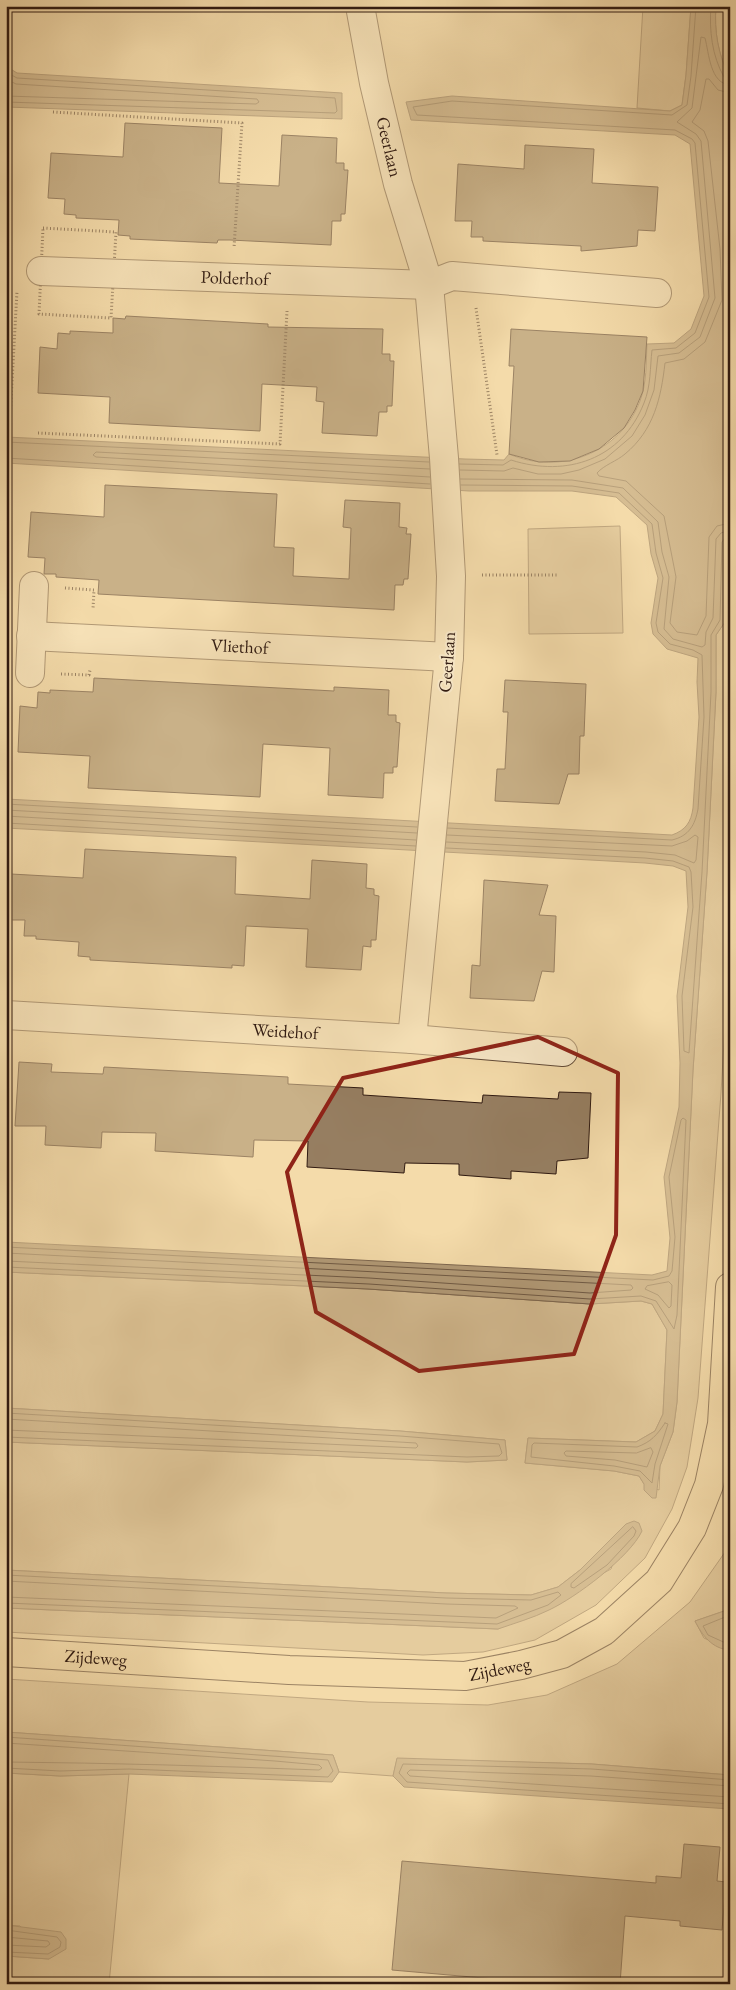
<svg xmlns="http://www.w3.org/2000/svg" width="736" height="1990" viewBox="0 0 736 1990" font-family="'EB Garamond',serif">
  <style>
    .green { fill: #d3ba90; stroke: #826a50 }
    .water { fill: #b19976; stroke: #7d664e }
    .lines { fill: none; stroke-linecap: round; stroke-linejoin: round }
    .shore { stroke: #705a44; stroke-width: 1 }
    .building { fill: #967e61; stroke: #301a11 }
    .minor-casing { stroke: #614a37; stroke-width: 30 }
    .major-casing { stroke: #301a11; stroke-width: 30 }
    .path { stroke: #301a11; stroke-width: 3; stroke-dasharray: 1 2.5; stroke-linecap: butt }
    .minor { stroke: #f8e8c8; stroke-width: 28 }
    .major { stroke: #f4dbaa; stroke-width: 28 }
    .marked { fill: none; stroke: #8f2418; stroke-width: 4; stroke-linejoin: round }
    .labels { text-anchor: middle; stroke-width: 4; stroke-linejoin: round; paint-order: stroke }
    .street-label { font-size: 18px; fill: #301a11; stroke: #f8e8c8 }
  </style>
  <rect width="100%" height="100%" fill="#f4dbaa"/>
  <filter id="stains"><feTurbulence type="fractalNoise" baseFrequency=".004" numOctaves="4"/><feColorMatrix values="0 0 0 0 .2 0 0 0 0 .09 0 0 0 0 .02 0 0 0 .5 -.17"/></filter>
  <radialGradient id="worn" r=".72"><stop offset=".6" stop-color="#630" stop-opacity="0"/><stop offset="1" stop-color="#630" stop-opacity=".3"/></radialGradient>
  <!-- green -->
  <path class="green" d="M643,6H691L686,75L682,105L670,111L637,108Z
    M716,6H730V78C718,55 714,31 716,6Z
    M730,501V939L721,1093L698,1398L687,1467L672,1509L645,1558L596,1605L535,1640L483,1652L423,1655L6,1632V1608L498,1629L611,1569L626,1524L580,1570L558,1587L531,1595L446,1593L6,1570V1442L467,1462L507,1460L505,1440L400,1431L6,1408V1272L368,1289L590,1304L641,1301L652,1304L667,1330L663,1414L655,1431L636,1442L528,1438L525,1463L614,1471L639,1476L644,1484L659,1490L660,1466L673,1432L677,1402L693,1070L707,872L716,692V635L725,622Z
    M620,526L623,633L529,634L528,529Z
    M730,1545V1609L695,1621L704,1638L730,1650V1775L592,1764L397,1759L393,1776L339,1772L333,1755L6,1732V1679L368,1702L488,1705L547,1695L617,1664L690,1602Z
    M6,1773L60,1776L129,1774L109,1984H6V1956L49,1959L20,1926L6,1925Z"/>
  <!-- water -->
  <path class="water" d="M691,6H716C714,31 718,55 730,78V501L725,622L716,635V692L707,872L693,1070L677,1402L673,1432L660,1466L656,1498H652L644,1490V1484L639,1476L614,1471L525,1463L528,1438L636,1442L655,1431L663,1414L667,1330L652,1304L641,1301L590,1304L368,1289L6,1272V1242L652,1275L667,1271L670,1238L664,1177L679,1107L680,1063L677,996L688,907L686,871L673,866L645,863L6,828V799L672,835C686,830 691,822 693,808L699,717L697,682L698,658L667,649L653,634L651,623L658,578L651,554L647,525L616,497L572,491H469L6,463V437L465,459L504,460L509,454C560,476 620,453 640,401C647,383 646,362 647,344L674,343L691,329L704,296L690,144L675,135L411,120L406,102L452,96L670,111L682,105L686,75Z
    M6,66L17,73L342,93V119L6,107Z
    M6,1408L400,1431L505,1440L507,1460L467,1462L6,1442Z
    M634,1521L639,1523L642,1531C630,1557 575,1598 549,1610C533,1618 515,1623 498,1629L6,1608V1570L446,1593L531,1595L558,1587L580,1570L626,1524Z
    M730,1609V1650C712,1649 702,1635 695,1621Z
    M6,1732L333,1755L339,1772L332,1782L129,1774L60,1776L6,1773Z
    M397,1758L592,1764L730,1775V1809L404,1787L393,1776Z
    M6,1925L61,1932L66,1939V1949L49,1959L6,1956Z"/>
  <g class="lines">
    <!-- shore -->
    <path class="shore" d="M711,6C709,30 712,56 724,77L730,79
      M6,72L17,78L335,98L337,111L335,113L6,102
      M6,79L16,84L257,99L259,102L256,104L6,96
      M730,93L718,90L709,79H706L700,110L692,122L704,131L708,141L720,249L722,300L705,342L684,359L665,363C661,398 654,430 625,454C617,461 604,465 597,473L599,476L626,481L664,516L676,577L670,623L677,632L697,635L706,616L709,537L717,526L730,523
      M6,442L429,462
      M6,458L430,484
      M459,464L503,465L511,460C567,478 622,459 644,403C651,386 650,367 652,350L676,348L695,333L709,297L695,143L692,139L675,130L417,115L413,107L452,101L672,115L687,105L691,76L696,6
      M430,469L96,452L93,455L96,457L430,477
      M460,470L504,471L513,468L538,474H561L579,470L605,459L632,436L645,415L654,390L658,356L679,353L700,337L715,298L701,141L696,134L677,122L692,108L701,37L705,38C709,53 710,84 730,85
      M460,479L572,480L623,488L658,522L662,552L669,577L664,629L673,639L702,647L705,645L706,632L713,618L716,539L721,533L730,530
      M6,804L417,827
      M6,810L417,833
      M6,816L416,840
      M6,823L416,846
      M447,828L672,840C689,836 695,825 698,809L704,717L702,655L693,650L670,644L658,632L656,623L663,578L656,553L652,524L619,493L572,486L461,485
      M446,842L646,852L675,855L694,863L696,860L698,837L695,835L687,841L672,846L447,835
      M446,848L645,858L673,861L689,867L691,872L693,907L682,996L684,1051L689,1053L702,872L711,692V635L720,620L722,542L725,538L730,537
      M6,1247L653,1280L669,1276L672,1271L675,1237L669,1177L681,1120L683,1118L686,1120L677,1315L674,1329L656,1301L641,1296L590,1299L369,1284L6,1267
      M6,1253L631,1285L633,1288L631,1290L590,1293L369,1278L6,1261
      M669,1282L672,1285L671,1306L669,1308L658,1295L645,1289L647,1286Z
      M6,1413L400,1436L499,1444L502,1453L499,1456L467,1457L6,1437
      M6,1419L399,1442L416,1443L418,1446L416,1448L6,1430
      M665,1423L668,1424L655,1464L652,1483L640,1471L614,1466L531,1457L532,1445L534,1443L637,1447C651,1442 657,1435 665,1423Z
      M651,1448L653,1452L647,1467L615,1460L566,1456L564,1453L566,1451L636,1453Z
      M633,1527L636,1531L634,1536L607,1565L574,1588L571,1587V1584Z
      M6,1575L446,1598L531,1600L558,1592L561,1595L548,1605L497,1624L6,1603
      M6,1581L446,1604L515,1606L518,1608L496,1618L6,1597
      M730,1615L703,1626L708,1635L730,1645
      M6,1737L328,1760L333,1771L328,1777L129,1769L60,1771L6,1768
      M6,1743L275,1761L319,1765L322,1768L319,1770C215,1766 111,1763 6,1762
      M730,1780L592,1769L403,1764L399,1773L407,1782L730,1804
      M730,1786L591,1776L410,1770L407,1773L410,1776L730,1797
      M6,1930L57,1937L61,1942L60,1947L48,1954L6,1952
      M6,1937L48,1941L50,1944L46,1947L6,1945"/>
  </g>
  <!-- building -->
  <path class="building" d="M125,123L222,128L219,183L279,186L282,135L337,138L336,163H344V170H348L345,214H341V221H332L331,245L230,240H218L217,243L130,239V236L118,235L119,220L76,218V215L64,214L65,199L48,198L51,153L123,157Z
    M525,145L594,149L592,183L658,187L655,231L638,230L637,246L581,251V246L483,241V237H471L472,221H455L458,164L524,169Z
    M126,316L268,324V327L383,329L382,354H390V361H394L392,406H387V412H379L377,436L322,433L324,402L316,401L317,387L262,384L260,431L109,423L110,397L38,393L40,347L57,349L58,333L70,334V331L113,333V318L125,319Z
    M511,329L647,337L643,391L635,410L624,428L599,449L570,461L539,462L509,454L514,366H509Z
    M105,485L277,494L274,547L294,548L293,576L349,579L351,528L343,527L345,500L400,503L399,527L407,528L406,534H411L408,579H404L403,585H395L394,610L98,594L99,580L56,577V574H44L45,558L28,557L31,512L104,517Z
    M94,678L334,691V687L389,690L388,715H396V722L400,723L397,767H393V773H384L383,798L328,795L330,748L263,744L260,797L88,788L90,756L18,752L20,706L37,708L38,692L50,693V690L93,692Z
    M505,680L586,684L584,736H580L579,774H568L559,804L495,801L497,769H505L508,712H503Z
    M85,849L236,857L235,894L310,899L312,860L367,864L366,888L374,889V895L379,896L376,940H371V947L363,946L361,970L306,967L308,929L246,926L244,966L232,965V968L90,960V957L78,956L79,942L36,939V936H24L25,920H8L11,874L83,878Z
    M484,880L548,885L539,915L556,916L554,972L542,971L534,1001L470,998L472,965L480,966Z
    M19,1062L52,1064L51,1072L103,1074L104,1067L288,1077V1084L363,1088V1095L482,1103L483,1095L558,1099L559,1092L591,1093L588,1158L557,1161L556,1174L511,1171V1179L459,1175V1164L405,1163L404,1173L307,1167L308,1141L254,1140L253,1157L155,1151L156,1133L102,1132L101,1148L45,1145L46,1126H15Z
    M684,1844L720,1847L717,1881L726,1882L722,1930L680,1926V1921L625,1916L620,1984H529V1982L392,1970L402,1861L656,1883V1876L681,1878Z"/>
  <g class="lines">
    <!-- minor casing -->
    <g class="minor-casing">
      <g id="minor">
        <path id="s1" d="M360,6L374,83L398,184L429,285L444,458L451,576L449,657L412,1039"/>
        <path id="s2" d="M41,271L429,285L452,276L657,293"/>
        <path id="s3" d="M31,636L449,657"/>
        <path d="M30,673L34,586"/>
        <path id="s4" d="M6,1015L412,1039L563,1052"/>
      </g>
    </g>
    <!-- major casing -->
    <g class="major-casing">
      <g id="major">
        <path id="s5" d="M6,1652L289,1670L465,1676L521,1665L562,1654L604,1631L659,1581L692,1528L709,1485L722,1424L730,1287"/>
      </g>
    </g>
    <!-- path -->
    <path class="path" d="M53,112L242,123L234,248
      M43,228L116,232L111,318L39,314Z
      M476,308L497,455
      M6,418L10,419L17,291
      M38,433L280,444L287,311
      M482,575H557
      M65,588L94,590L93,609
      M61,674L89,675L90,670"/>
    <!-- minor -->
    <use href="#minor" class="minor"/>
    <!-- major -->
    <use href="#major" class="major"/>
  </g>
  <!-- marked area -->
  <path d="M0 0H736V1990H0ZM538,1037L618,1073L616,1235L574,1354L419,1371L316,1312L287,1172L343,1078Z" fill="#f4dbaa" fill-opacity=".55" fill-rule="evenodd"/>
  <path class="marked" d="M538,1037L618,1073L616,1235L574,1354L419,1371L316,1312L287,1172L343,1078Z"/>
  <g class="labels">
    <!-- street labels -->
    <g class="street-label">
      <text dy="6" stroke="none"><textPath href="#s1" startOffset="144">Geerlaan</textPath></text>
      <text dy="6" stroke="none"><textPath href="#s2" startOffset="194">Polderhof</textPath></text>
      <text dy="6" stroke="none"><textPath href="#s3" startOffset="209">Vliethof</textPath></text>
      <text transform="translate(447 662) rotate(-86)" y="6">Geerlaan</text>
      <text dy="6" stroke="none"><textPath href="#s4" startOffset="280">Weidehof</textPath></text>
      <text dy="6" stroke="none"><textPath href="#s5" startOffset="90">Zijdeweg</textPath></text>
      <text dy="6" stroke="none"><textPath href="#s5" startOffset="495">Zijdeweg</textPath></text>
    </g>
  </g>
  <!-- margin -->
  <rect width="736" height="1990" fill="none" stroke="#f4dbaa" stroke-width="25"/>
  <rect x="8" y="8" width="721" height="1975" fill="none" stroke="#301a11" stroke-width="2.5"/>
  <rect x="12" y="12" width="711" height="1965" fill="none" stroke="#301a11"/>
  <rect width="100%" height="100%" filter="url(#stains)"/>
  <rect width="100%" height="100%" fill="url(#worn)"/>
</svg>
